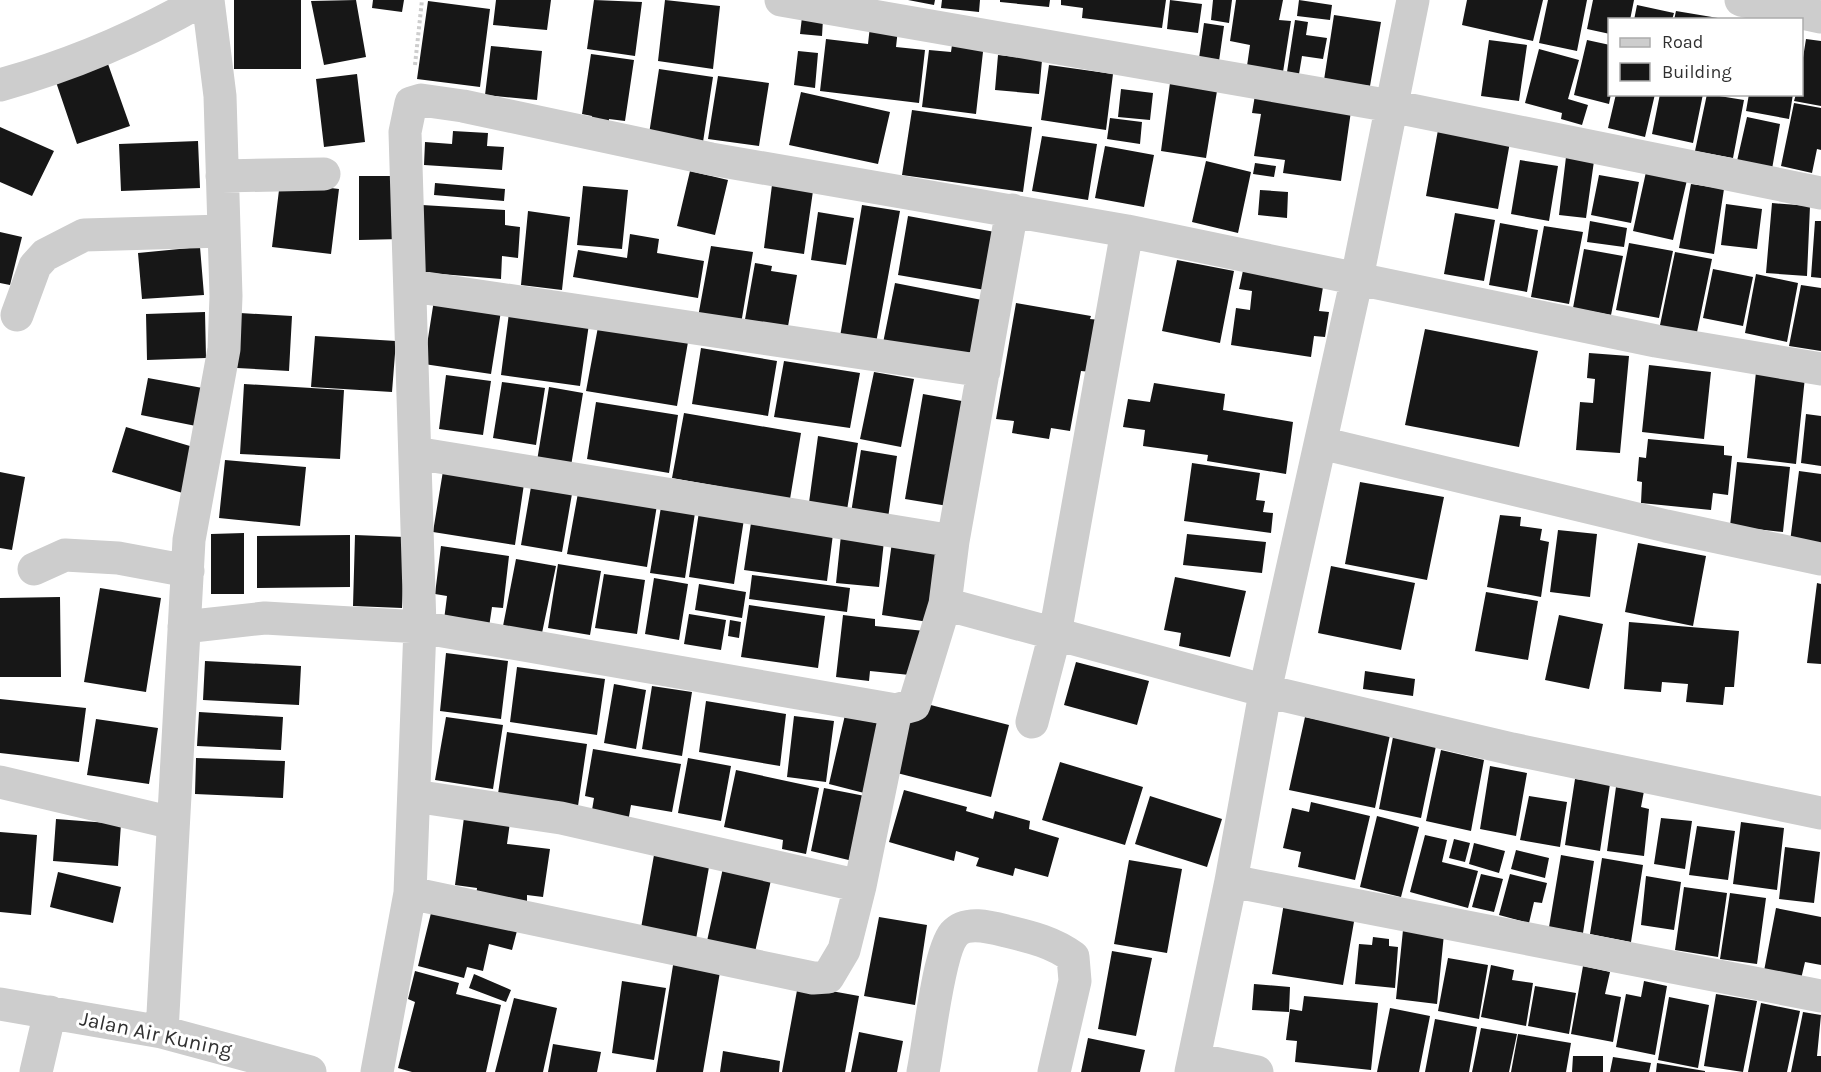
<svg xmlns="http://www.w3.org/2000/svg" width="1821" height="1072" viewBox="0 0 1821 1072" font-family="Karla,sans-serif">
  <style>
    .building { fill: #171717 }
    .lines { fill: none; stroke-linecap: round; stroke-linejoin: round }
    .path { stroke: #cdcdcd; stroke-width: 4; stroke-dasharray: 3 3; stroke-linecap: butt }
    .minor { stroke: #cdcdcd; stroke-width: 33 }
    .labels { text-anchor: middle; stroke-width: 6; stroke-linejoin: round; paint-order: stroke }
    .street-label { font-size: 21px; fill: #303030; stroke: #fff }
  </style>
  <rect width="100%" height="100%" fill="#fff"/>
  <!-- building -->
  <path class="building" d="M234,0H301V69H234Z
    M356,0L366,57L324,65L311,1Z
    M373,0H404L402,12L372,8Z
    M496,0H551L547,30L493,25Z
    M594,0L642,2L635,56L587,49Z
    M665,0L720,6L713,69L658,61Z
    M908,0H935L934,5Z
    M942,0H980L979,12L941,8Z
    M1000,0H1050L1049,7L1000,2Z
    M1061,0H1166L1162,28L1082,18L1083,8L1061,5Z
    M1170,0L1202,4L1198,33L1167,29Z
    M1213,0H1232L1229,23L1211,20Z
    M1236,0H1283L1279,20L1291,21L1283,72L1247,66L1250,45L1230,41Z
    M1299,0L1332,5L1330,20L1297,16Z
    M1467,0H1543L1533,41L1462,25Z
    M1548,0H1587L1577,51L1539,43Z
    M1593,0H1634L1630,20H1610V34L1587,29Z
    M428,1L490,9L480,87L417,79Z
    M1637,5L1674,13L1672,20H1634Z
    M1676,11L1718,18V20H1674Z
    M1334,15L1381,22L1370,86L1324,80Z
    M802,17L823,19L822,36L800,34Z
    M1295,20L1308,22L1306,35L1327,38L1323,59L1302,56L1299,74L1287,72Z
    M1204,23L1224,26L1218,68L1198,65Z
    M870,26L898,29L896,47L925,50L919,103L820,91L826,39L868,44Z
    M953,38L984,43L976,114L922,107L929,50L951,52Z
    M1806,39L1821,41V106L1794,101L1796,94H1802V64Z
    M1489,40L1527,45L1519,101L1481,96Z
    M1587,40L1610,45L1611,94L1609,104L1574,95Z
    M491,46L542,51L537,100L485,95Z
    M1539,49L1579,60L1568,99L1588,105L1582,125L1561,119L1562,113L1525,103Z
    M798,51L818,53L815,88L794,85Z
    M591,54L634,60L625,121L609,119L608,129L590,127L592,116L582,114Z
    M998,55L1042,60L1039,94L995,90Z
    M108,64L130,126L77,144L56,82Z
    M1049,65L1113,74L1106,130L1041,120Z
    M659,69L713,77L703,142L649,134Z
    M357,74L365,142L324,147L316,79Z
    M718,76L769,83L759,146L708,139Z
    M1170,83L1217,91L1206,158L1161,151Z
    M1121,89L1153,93L1150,120L1118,117Z
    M801,92L890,112L878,164L789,145Z
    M1616,94H1655L1645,137L1608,128Z
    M1660,94H1703L1693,143L1652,134Z
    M1707,94L1744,100L1733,158L1695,151Z
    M1749,94H1793L1789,119L1746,111Z
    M1255,95L1351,111L1341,181L1283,173L1285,160L1254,156L1261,114L1252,113Z
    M1794,103L1821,108V150L1817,149L1812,173L1781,166Z
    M912,110L1032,127L1023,192L902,175Z
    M1747,117L1780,124L1772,169L1737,161Z
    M1110,118L1142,122L1140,144L1107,139Z
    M0,127L54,151L32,196L0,182Z
    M1438,130L1510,142L1498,209L1426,196Z
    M453,131L488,133L487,146L504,147L502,170L424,165L425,142L452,144Z
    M1042,136L1097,144L1088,200L1032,191Z
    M198,141L200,188L121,191L119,144Z
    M1105,146L1154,155L1144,207L1095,198Z
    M1566,157L1594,161L1586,218L1559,215Z
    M1520,160L1558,166L1549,221L1511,214Z
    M1206,161L1251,172L1238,233L1192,222Z
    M1255,163L1276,166L1274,177L1253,174Z
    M690,171L728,180L715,235L677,226Z
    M1646,172L1687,180L1673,240L1633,231Z
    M1599,175L1639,182L1631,223L1591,215Z
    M359,176H400L401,239L359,240Z
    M280,182L339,189L331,254L272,247Z
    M435,183L505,189L504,201L434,195Z
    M1691,184L1724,189L1714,254L1679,248Z
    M772,185L813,191L804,254L764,248Z
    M583,186L628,190L622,249L577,245Z
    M1260,190L1288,192L1287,218L1258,215Z
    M1772,203L1810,206L1807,276L1766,273Z
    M1726,204L1762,209L1757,249L1721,245Z
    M422,205L505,210V225L520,227L518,258L502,256L501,279L417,272Z
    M862,205L900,211L876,343L840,337Z
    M528,211L570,217L562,290L521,285Z
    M818,212L854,218L846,265L811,260Z
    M1455,213L1495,220L1484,281L1444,274Z
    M908,216L995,232L985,290L898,275Z
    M1590,221L1627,228L1624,247L1587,242Z
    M1815,221H1821V278L1811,277Z
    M1500,223L1538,230L1527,292L1489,285Z
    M1544,226L1583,232L1569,304L1531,297Z
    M0,232L22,237L10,285L0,283Z
    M630,234L659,239L657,253L704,261L698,298L573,277L578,250L627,258Z
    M1629,243L1673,251L1659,318L1616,310Z
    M711,246L753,252L741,324L698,317Z
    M200,247L204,295L142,299L138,253Z
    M1584,249L1623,256L1611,315L1573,308Z
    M1675,252L1712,259L1696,337L1659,330Z
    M1177,260L1234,271L1220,343L1162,331Z
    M755,263L772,266L771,271L797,275L787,332L744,325Z
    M1244,266L1324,281L1319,311L1329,312L1325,337L1314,336L1311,357L1231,345L1236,308L1250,310L1252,291L1239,289Z
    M1713,269L1753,277L1743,326L1703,318Z
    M1756,274L1798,283L1787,342L1745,333Z
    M895,283L982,300L969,365L882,348Z
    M1801,285L1821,288V351L1789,346Z
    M434,300L501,311L491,374L424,364Z
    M1016,303L1091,316L1090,319L1101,320L1092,372L1081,371L1070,431L1051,428L1049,439L1012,433L1014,421L996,419Z
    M205,312L206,358L147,360L146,314Z
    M240,313L292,316L289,371L237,368Z
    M509,313L589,324L580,386L501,375Z
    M598,327L688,342L677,406L586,391Z
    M1425,329L1538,351L1519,447L1405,425Z
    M315,336L396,341L392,392L311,387Z
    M701,348L777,361L768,416L692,404Z
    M1589,353L1629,356L1620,453L1576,450L1580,402L1593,403L1595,379L1587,378Z
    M784,361L860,373L850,428L774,417Z
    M1649,365L1711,372L1704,439L1642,432Z
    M874,372L914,379L901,447L860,439Z
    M1756,372L1805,377L1796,464L1747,458Z
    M446,375L491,381L483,435L439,429Z
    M148,378L208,389L201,427L141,415Z
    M502,382L545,388L536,445L493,438Z
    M1154,383L1225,394L1223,410L1293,422L1286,474L1207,461L1208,455L1143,446L1145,430L1123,427L1128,399L1150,402Z
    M244,384L344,390L340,459L240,454Z
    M549,387L583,393L571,466L537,461Z
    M923,394L973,403L954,507L905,499Z
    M596,402L678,415L669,473L587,459Z
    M684,413L801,433L790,499L672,478Z
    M1806,414L1821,416V466L1801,463Z
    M126,427L200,449L186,494L112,472Z
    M818,436L858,443L846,516L808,510Z
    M1648,439L1724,446V455L1732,456L1728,495L1713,493L1711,510L1641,503L1642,482L1637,481L1639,457L1646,458Z
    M861,450L897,456L888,518L851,513Z
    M225,460L306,467L300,526L219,518Z
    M1737,462L1790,467L1783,532L1730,526Z
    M1192,463L1260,473L1256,500L1265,501L1263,512L1273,513L1271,533L1184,521Z
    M443,471L524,484L515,545L433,532Z
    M1799,471L1821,474V546L1790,542Z
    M0,472L25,477L12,550L0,548Z
    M532,481L573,488L562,552L521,545Z
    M1360,482L1444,497L1427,580L1345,564Z
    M578,493L657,505L647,567L567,554Z
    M661,507L695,513L685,578L650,573Z
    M699,512L744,519L734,584L689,577Z
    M1500,515L1521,517L1520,526L1542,529L1540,540L1549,542L1541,597L1487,587Z
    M751,523L833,534L827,581L744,570Z
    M1558,530L1597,534L1590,597L1550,592Z
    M244,533V594H211V534Z
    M1187,534L1266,542L1262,573L1183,565Z
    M350,535V587L257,588V536Z
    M355,535L405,537L402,608L353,606Z
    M841,535L884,541L879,587L836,583Z
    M892,542L947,550L935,623L882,615Z
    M1638,543L1706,556L1693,626L1625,612Z
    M441,546L509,556L503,608L492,607L489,627L444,620L447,596L435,594Z
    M516,559L556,566L542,633L503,626Z
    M558,564L601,571L590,635L548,628Z
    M1331,566L1415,583L1401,650L1318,633Z
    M604,574L645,580L637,634L595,628Z
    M752,575L850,588L847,612L749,599Z
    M1175,577L1246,591L1230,657L1179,646L1181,633L1164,630Z
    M654,578L688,584L679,640L645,634Z
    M1817,583L1821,584V664L1807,663Z
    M699,584L746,592L742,618L695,610Z
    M100,588L161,598L146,692L84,682Z
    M1486,592L1538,601L1528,660L1475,651Z
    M60,597L61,677H0V598Z
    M749,605L825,616L818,668L741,657Z
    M689,614L726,620L721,650L684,644Z
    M843,615L875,619V626L925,631L920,676L870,671L869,681L836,677Z
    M1559,615L1603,624L1589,689L1545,680Z
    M730,620L741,622L739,638L728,636Z
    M1629,622L1739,631L1734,687H1725L1723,705L1686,702L1688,684L1662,682L1661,692L1624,689Z
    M446,653L508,661L501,719L440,711Z
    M205,661L301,666L299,705L203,700Z
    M1076,662L1149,681L1137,725L1064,705Z
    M517,667L605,679L597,735L510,722Z
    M1365,671L1415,679L1413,696L1363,689Z
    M614,684L646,690L636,749L604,743Z
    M652,686L692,692L682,756L642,749Z
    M0,699L86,708L79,762L0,753Z
    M706,701L786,714L780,766L699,752Z
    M915,701L1009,725L991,797L897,773Z
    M199,712L283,717L281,750L197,746Z
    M845,715L888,726L872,795L829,784Z
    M794,716L834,721L826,782L787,777Z
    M446,717L503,725L493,789L435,780Z
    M1305,717L1390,735L1375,808L1289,790Z
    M96,719L158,728L149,784L87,775Z
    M507,732L587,744L578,806L498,794Z
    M1393,737L1436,746L1421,818L1379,809Z
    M593,749L681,764L672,812L631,805L628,822L591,816L594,798L585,796Z
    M1441,750L1484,760L1471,831L1426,821Z
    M196,758L285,761L283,798L195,794Z
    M688,758L731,766L721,821L678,813Z
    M1060,762L1143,787L1125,845L1042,820Z
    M1490,766L1527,773L1516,836L1480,829Z
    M736,770L819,788L806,854L782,849L783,840L724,827Z
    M1575,779L1610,784L1600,851L1565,845Z
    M1616,787L1644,791L1641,807L1649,809L1644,856L1607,851Z
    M824,788L870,797L857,862L811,851Z
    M904,790L967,807L966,811L993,819L995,811L1030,821L1029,829L1059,838L1048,877L1015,868L1013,876L976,866L979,858L956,851L954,861L889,842Z
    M1150,796L1222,819L1207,867L1135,844Z
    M1529,796L1567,802L1560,847L1520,840Z
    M1311,802L1370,816L1355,880L1298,867L1301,852L1283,848L1292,808L1309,812Z
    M465,810L511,815L507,844L550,849L543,897L527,895V904L476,897L477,888L455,885Z
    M1377,816L1419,827L1401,897L1360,887Z
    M1661,818L1692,821L1685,869L1654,864Z
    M56,819L121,824L118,866L53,861Z
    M1741,822L1784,828L1777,890L1733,884Z
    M1697,826L1735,831L1728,880L1689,875Z
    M0,832L37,835L31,915L0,912Z
    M1425,835L1447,840L1442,862L1478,871L1468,908L1410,892Z
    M1454,839L1470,843L1465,862L1449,858Z
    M1474,843L1505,851L1499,873L1469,864Z
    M1785,847L1820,852L1814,903L1779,899Z
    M1516,850L1549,858L1545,878L1511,869Z
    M654,855L709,867L696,939L641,928Z
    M1561,855L1594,861L1583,933L1549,927Z
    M1602,858L1643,865L1631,942L1590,934Z
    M1129,860L1182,869L1167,953L1114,944Z
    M723,868L771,880L755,952L707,941Z
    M58,872L121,887L113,923L50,907Z
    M1481,874L1503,879L1494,912L1472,907Z
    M1510,874L1547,883L1542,903L1534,902L1529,923L1499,915Z
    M1646,876L1681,882L1674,930L1641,925Z
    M1684,887L1727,893L1718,957L1675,950Z
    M1730,893L1766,898L1757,964L1720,959Z
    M1284,903L1355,916L1343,985L1272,974Z
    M1776,908L1821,917V965L1805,962L1801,979L1764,971Z
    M432,909L518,927L512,950L489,944L483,971L467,967L464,978L418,966Z
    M879,917L927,925L915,1005L864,996Z
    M1403,930L1444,934L1437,1004L1396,999Z
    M1373,937L1389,939V946L1398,947L1395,988L1355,984L1359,944L1372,945Z
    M1112,951L1152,958L1136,1036L1098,1029Z
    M1448,958L1488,965L1479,1019L1438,1011Z
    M674,959L721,966L703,1072H656Z
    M1491,965L1514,970L1512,980L1533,983L1526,1026L1481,1017Z
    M1583,966L1610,972L1605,994L1621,997L1613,1042L1571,1034Z
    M415,971L459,983L456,994L501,1005L486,1072H412L398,1068L415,1002L408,999Z
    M474,974L511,990L506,1002L469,988Z
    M622,981L666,988L654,1060L612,1053Z
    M1644,981L1667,986L1655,1055L1616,1047L1626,994L1641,997Z
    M1254,984L1290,987L1289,1012L1252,1010Z
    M798,985L859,996L845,1072H782Z
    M1535,986L1576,993L1569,1034L1528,1026Z
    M1716,994L1757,1001L1743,1072L1704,1066Z
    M1304,996L1378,1003L1371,1070L1295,1062L1297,1041L1286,1040L1290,1009L1302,1011Z
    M1669,997L1709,1005L1698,1068L1658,1060Z
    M514,998L557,1008L543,1072H495Z
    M1761,1003L1800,1011L1787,1072H1748Z
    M1390,1008L1430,1016L1419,1072H1377Z
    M1803,1012L1821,1015L1817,1056H1821V1072H1791Z
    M1435,1019L1477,1027L1469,1072H1425Z
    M1481,1028L1517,1034L1509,1072H1472Z
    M859,1032L903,1041L897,1072H851Z
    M1518,1034L1571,1043L1566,1072H1511Z
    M1088,1038L1145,1050L1140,1072H1081Z
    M553,1044L601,1052L597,1072H548Z
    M723,1051L780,1061L779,1072H720Z
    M1573,1056H1603V1072H1572Z
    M1613,1057L1651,1063L1649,1072H1610Z
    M1657,1063L1705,1071V1072H1656Z"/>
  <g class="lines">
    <!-- path -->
    <path class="path" d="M415,65L422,0"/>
    <!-- minor -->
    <path class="minor" d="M781,0L1391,106L1821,193
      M1741,0L1821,17
      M0,85C72,65 138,37 202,0
      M222,176L324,174
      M412,286L984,371
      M17,315L35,266L45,255L84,235L223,231
      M1321,443L1666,526L1821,559
      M415,453L953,541
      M34,569L65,555L118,558L188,571
      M945,604L1266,691L1512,749L1821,813
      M184,627L265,618L420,627L896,710L860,886L844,950L828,977L813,978L410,893
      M896,710L914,705L945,604L953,541L1012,210
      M1032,722L1055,634L1127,231
      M0,782L173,823
      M414,796L561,818L860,886
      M1231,881L1821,996
      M0,1004L162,1032L310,1072
      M162,1032L189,540L224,349L226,296L220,96L208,0
      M1194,1059L1257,1072
      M36,1072L50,1012
      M377,1072L410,893L420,627L405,132L411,103L421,100L463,106L711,159L1127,231L1656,341L1821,369
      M923,1072C929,1044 938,953 954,934C966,920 991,927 1006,931C1031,937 1053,942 1073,957L1075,981L1054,1072
      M1191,1072L1231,881L1267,682L1357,278L1413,0"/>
  </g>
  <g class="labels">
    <!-- street labels -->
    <g class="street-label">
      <text transform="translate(156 1034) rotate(12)" y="7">Jalan Air Kuning</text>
    </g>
  </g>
  <!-- legend -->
  <rect x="1608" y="18" width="195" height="78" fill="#ffffff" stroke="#acacac" stroke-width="1.5"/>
  <rect x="1620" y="38" width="30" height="9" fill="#cdcdcd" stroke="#acacac" stroke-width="1.5"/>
  <text x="1662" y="48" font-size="18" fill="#303030">Road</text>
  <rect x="1620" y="63" width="30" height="18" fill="#171717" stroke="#acacac" stroke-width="1.5"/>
  <text x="1662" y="78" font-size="18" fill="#303030">Building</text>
</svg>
